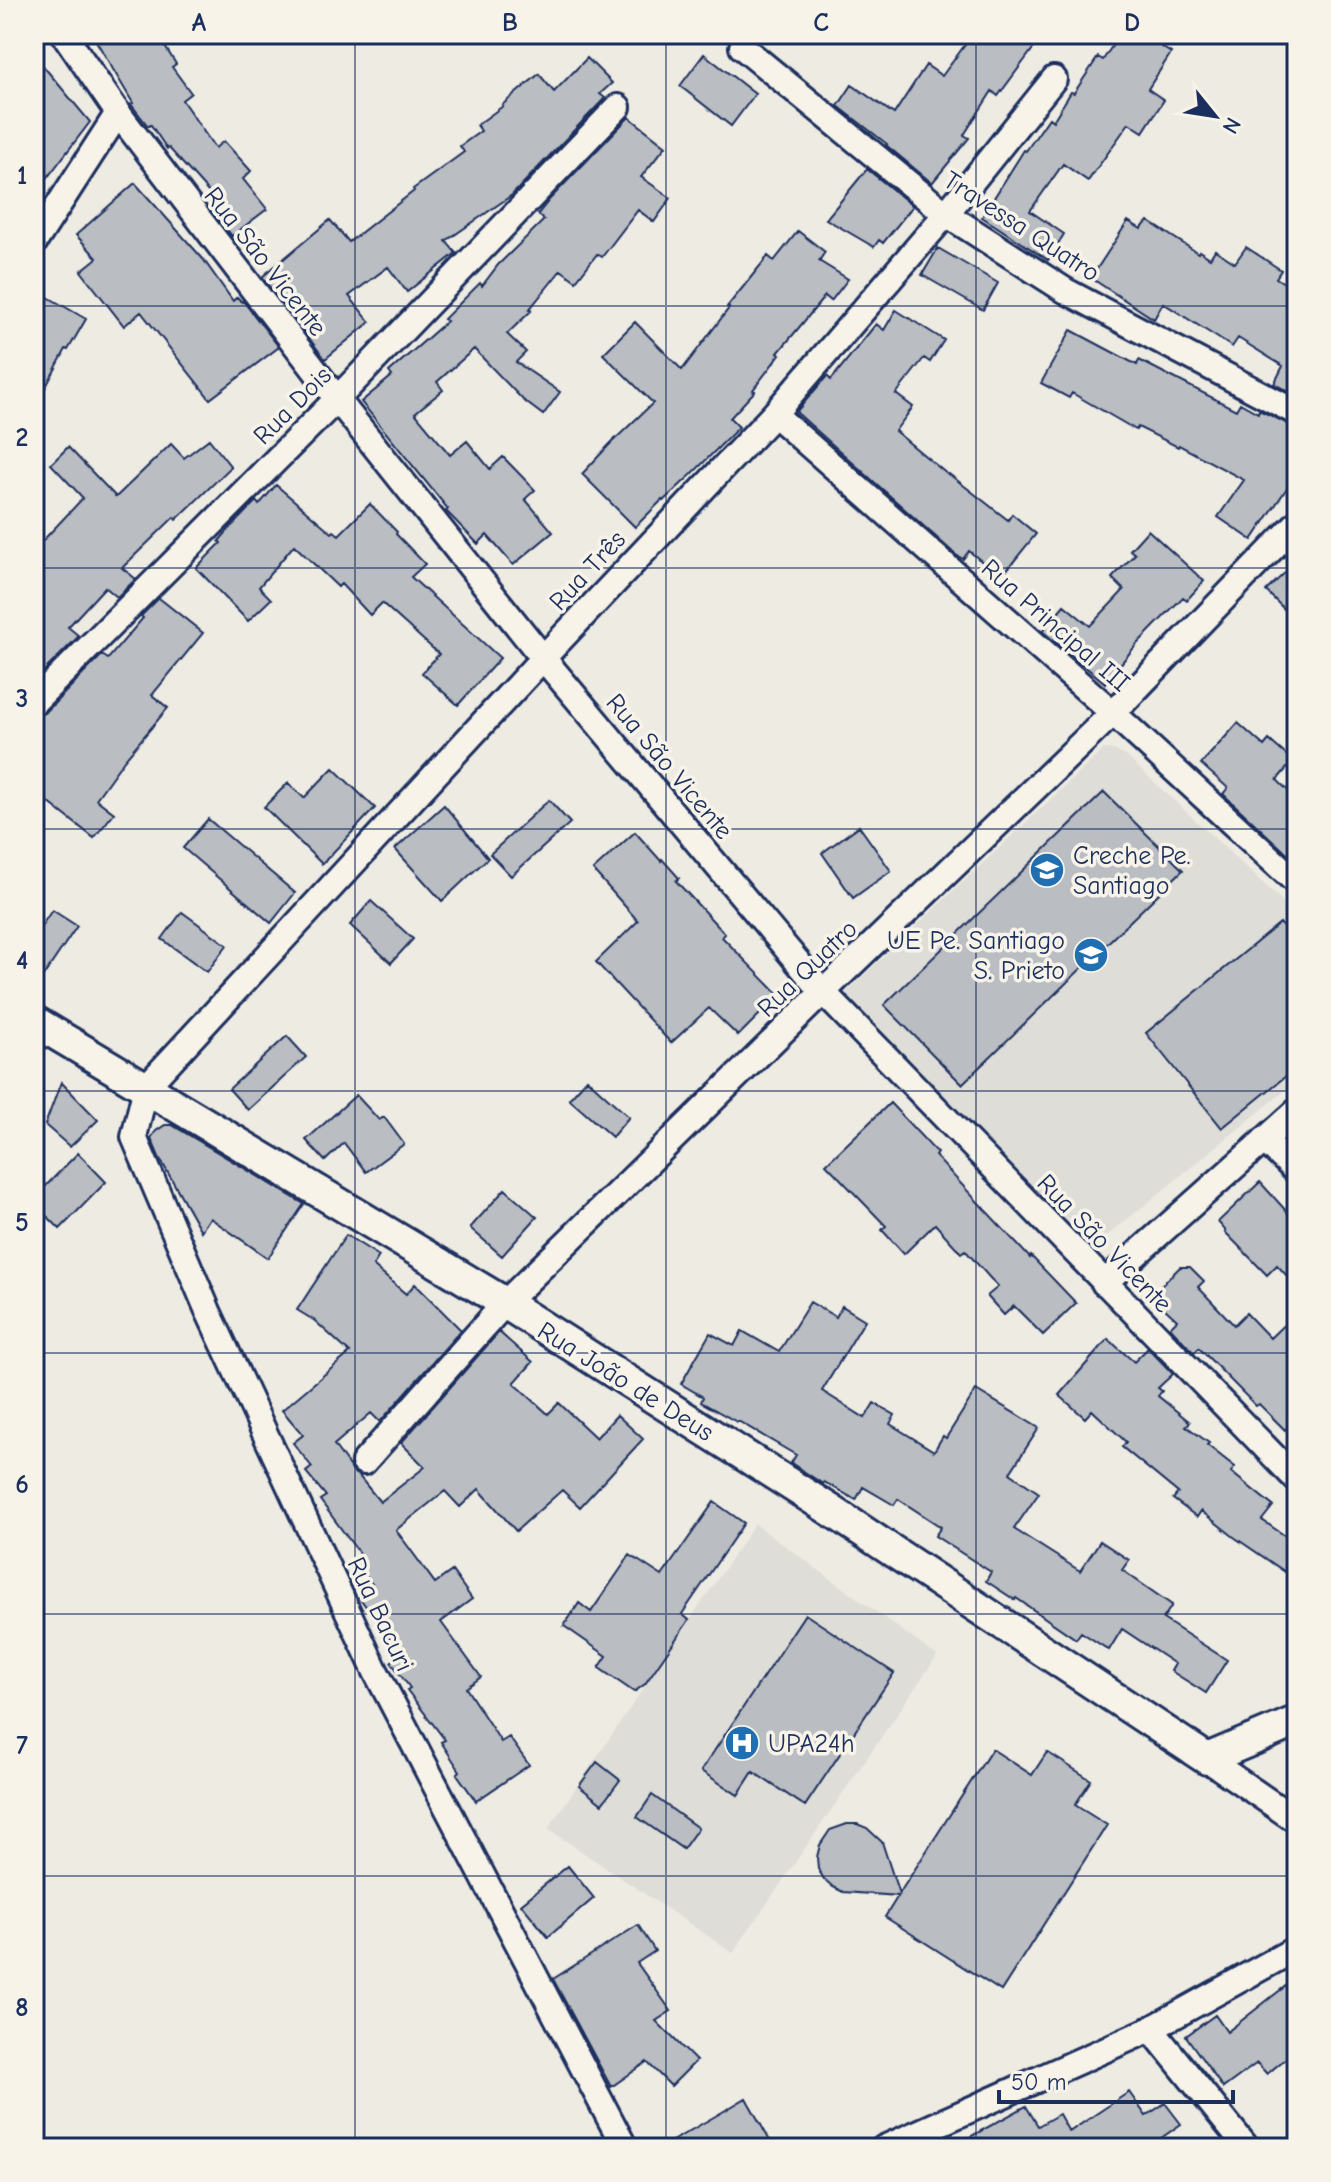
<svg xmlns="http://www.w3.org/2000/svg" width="1331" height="2182" viewBox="0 0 1331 2182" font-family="'Comic Neue',sans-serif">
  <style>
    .built { fill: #deddd8 }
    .building { fill: #babdc2; stroke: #1b2f5e; stroke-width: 2 }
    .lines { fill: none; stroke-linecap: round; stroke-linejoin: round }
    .minor-casing { stroke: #1b2f5e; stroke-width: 30 }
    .tertiary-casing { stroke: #1b2f5e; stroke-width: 36 }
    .minor { stroke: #f7f3e8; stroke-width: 24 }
    .tertiary { stroke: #f7f3e8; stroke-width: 30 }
    .grid { fill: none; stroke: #1b2f5e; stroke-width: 2; stroke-opacity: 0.55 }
    .labels { text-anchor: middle; stroke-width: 7; stroke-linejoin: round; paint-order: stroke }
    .street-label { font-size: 26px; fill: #1b2f5e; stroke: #f7f3e8 }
    .poi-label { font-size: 26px; fill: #1b2f5e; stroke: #f7f3e8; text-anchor: start }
    .neatline { fill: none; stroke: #1b2f5e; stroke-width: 3 }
    .grid-label { font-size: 26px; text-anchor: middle; font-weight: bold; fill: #1b2f5e }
  </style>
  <rect width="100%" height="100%" fill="#eeebe2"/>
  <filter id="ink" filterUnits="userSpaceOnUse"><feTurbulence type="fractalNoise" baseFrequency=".0125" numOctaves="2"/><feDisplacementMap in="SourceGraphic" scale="16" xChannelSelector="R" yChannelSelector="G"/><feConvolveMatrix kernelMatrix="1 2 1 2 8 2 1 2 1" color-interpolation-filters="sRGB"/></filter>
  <g filter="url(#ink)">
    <!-- built -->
    <path class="built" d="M1104,749L1114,750L1126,756L1297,915V1081L1102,1240L1088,1241L843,995Z
      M755,1524L937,1656L733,1953L548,1829Z"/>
    <!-- building -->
    <path class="building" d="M92,34H157L176,64L172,67L191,93L182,100L215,148L224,141L251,171L243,179L267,209L232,236L212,210L219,204L169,148L167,149L151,125L148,126L131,104L133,103Z
      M973,34H1044L998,96L992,91L964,135L969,138L932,183L886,145L887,144L838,106L852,85L894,114L926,65L942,76Z
      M1120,34H1141L1171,53L1148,89L1164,100L1143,132L1129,123L1088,181L1063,164L1030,211L1064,234L1048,260L982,217L1024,150L1026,151L1049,118L1053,121L1071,92L1074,93L1098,57L1103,60Z
      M704,54L755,94L731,126L680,86Z
      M34,55L90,122L34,195Z
      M587,58L612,83L600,94L605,98L512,195L446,241L456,253L407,292L388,267L349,296L370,322L325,359L262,277L330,220L349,242L414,191L413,189L464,152L460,146L481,131L477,125L503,106L502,105L539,74L554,92Z
      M629,117L666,146L641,177L671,198L654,222L638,210L602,257L597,254L576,281L561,270L529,310L531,311L507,334L526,352L516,362L560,392L543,415L523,400L474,349L437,382L443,390L415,413L450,455L467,441L490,469L503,457L535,490L525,499L553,532L513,565L487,535L478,544L446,511L448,509L361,402L392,376L389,372L447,321L444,319L480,283L482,286L498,265L544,220L538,214L550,199Z
      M867,169L913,206L883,243L879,240L874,247L826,219Z
      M135,183L203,259L233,301L237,297L242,302L243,301L279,347L210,399L141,312L124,326L81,271L97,258L76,235Z
      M1128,221L1141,229L1148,221L1198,253L1199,251L1210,258L1215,250L1235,263L1246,247L1281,270L1276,278L1297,291V396L1274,384L1283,366L1238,338L1232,347L1163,303L1154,319L1091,278Z
      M798,231L825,252L819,261L848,279L831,301L825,296L778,353L780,354L753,390L755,391L730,418L739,427L692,474L663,501L662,500L635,527L582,474L610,444L653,403L603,354L635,322L682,370L729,308L727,307L768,256L774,261Z
      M938,248L998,283L983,310L922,275Z
      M34,289L86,319L68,350L66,349L34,409Z
      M896,310L944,340L930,362L924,358L896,394L913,407L895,431L948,475L949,474L1008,520L1012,514L1036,534L1001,577L969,551L963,559L956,555L796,412L827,376L831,380L876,324L884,330Z
      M1071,330L1137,365L1139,360L1236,410L1240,403L1258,413L1259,410L1297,428V473L1252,540L1218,517L1244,480L1179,445L1178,447L1138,427L1136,430L1072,393L1069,398L1041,383Z
      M209,439L231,467L176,520L174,517L122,568L136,579L117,597L105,587L68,627L79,636L34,681V550L83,498L51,464L68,447L116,497L171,444L184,458Z
      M276,485L332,533L334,531L339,535L370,504L397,532L396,534L425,564L411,577L500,658L458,705L422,673L439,654L382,603L370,615L341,584L338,587L294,545L259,587L271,599L248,621L196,568L221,543L219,541L230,528L256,501L259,505Z
      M1148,530L1204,581L1187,600L1183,597L1137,644L1105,683L1042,631L1064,605L1090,626L1124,590L1112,578L1135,554L1130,550Z
      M1297,561V622L1266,591Z
      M159,598L203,633L152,695L168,708L124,760L96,799L114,813L94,838L34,791V717L45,713L102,655L108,659L143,618L141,616Z
      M1238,723L1264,746L1269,740L1293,761L1277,780L1297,799V863L1223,794L1228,788L1201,764Z
      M333,768L375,808L322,864L264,807L288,783L304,798Z
      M1104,792L1183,870L962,1084L884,1005Z
      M549,800L570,823L511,876L490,854Z
      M444,805L488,858L442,901L395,849Z
      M208,819L295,893L271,923L183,848Z
      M859,826L891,871L853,898L822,853Z
      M635,832L661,861L662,859L679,878L676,881L725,934L722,937L779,995L738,1036L709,1008L671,1043L596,962L638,921L593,870Z
      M371,901L413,939L391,963L350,925Z
      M52,910L77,926L34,990V937Z
      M182,912L227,945L207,972L162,939Z
      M1280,923L1297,944V1067L1222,1128L1146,1033Z
      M287,1036L306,1057L248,1110L229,1089Z
      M587,1079L629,1117L612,1137L569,1099Z
      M61,1082L98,1120L70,1147L45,1125Z
      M356,1095L379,1120L384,1117L404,1144L366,1172L344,1143L325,1161L306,1140Z
      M890,1103L937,1153L935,1156L1030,1258L1031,1256L1076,1303L1043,1335L1014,1306L1004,1315L987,1296L998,1287L965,1250L961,1253L935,1224L904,1254L882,1230L886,1226L826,1164Z
      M165,1125H172L304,1204L268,1258L210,1218L201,1231L159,1157L151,1138L156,1131Z
      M78,1153L106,1182L60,1229L34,1203V1198Z
      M1260,1182L1297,1223V1287L1277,1265L1267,1275L1225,1232L1226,1231L1218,1222Z
      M505,1189L537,1217L502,1256L470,1228Z
      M346,1235L379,1256L373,1266L406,1294L415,1284L461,1330L380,1422L371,1413L334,1445L354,1473L359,1476L380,1502L425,1467L401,1443L499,1332L533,1362L514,1383L548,1414L559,1403L596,1438L617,1415L643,1439L580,1507L562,1490L516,1531L479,1489L460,1507L445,1491L396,1530L435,1583L452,1571L472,1599L441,1622L481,1677L466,1688L501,1742L509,1737L529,1765L476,1801L457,1774L460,1771L441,1742L445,1740L407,1690L410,1688L391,1662L401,1654L359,1597L374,1587L358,1565L364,1560L320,1500L326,1496L306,1472L312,1467L293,1443L303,1435L282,1410L350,1353L315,1321L297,1310Z
      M1180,1267H1190L1204,1281L1198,1287L1234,1325L1246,1313L1270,1338L1297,1312V1418L1285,1430L1259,1404L1256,1406L1199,1348L1194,1353L1170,1327L1177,1320L1151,1296Z
      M810,1302L836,1317L842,1306L865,1320L822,1391L865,1418L874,1403L895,1415L890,1424L934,1451L943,1436L946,1438L976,1390L1039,1428L1010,1473L1039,1493L1014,1529L1080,1571L1100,1541L1129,1560L1122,1570L1172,1605L1163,1619L1227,1660L1206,1693L1171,1671L1175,1664L1122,1629L1109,1650L1081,1632L1076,1639L1016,1598L1015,1600L986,1581L991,1572L935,1536L941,1527L898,1499L894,1505L863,1487L856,1500L824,1482L823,1484L791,1463L796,1455L738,1421L737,1422L701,1402L703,1397L681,1384L710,1333L734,1346L742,1331L779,1352Z
      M1108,1339L1134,1362L1148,1348L1173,1374L1158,1388L1162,1391L1158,1396L1190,1422L1186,1426L1209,1443L1207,1445L1235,1467L1231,1472L1273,1506L1262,1520L1297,1544V1580L1234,1537L1201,1511L1197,1517L1173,1499L1178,1493L1122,1447L1126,1442L1092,1410L1085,1418L1059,1395Z
      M714,1502L744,1523L682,1614L689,1620L645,1684L634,1692L599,1668L607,1656L564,1626L579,1603L591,1612L630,1555L662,1576Z
      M805,1614L894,1673L805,1806L753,1772L738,1795L701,1771Z
      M992,1749L1032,1775L1047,1752L1091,1780L1075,1805L1107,1825L1001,1991L885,1917L898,1896L843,1892L833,1887L824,1879L818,1869L817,1857L820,1845L830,1830L847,1824H857L867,1828L882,1842L899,1894Z
      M597,1762L620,1780L602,1804L579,1786Z
      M652,1795L698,1828L683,1849L637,1817Z
      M568,1866L594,1898L548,1937L521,1904Z
      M638,1925L655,1951L637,1963L671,2011L656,2021L696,2061L671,2086L647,2062L611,2087L553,1979Z
      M1297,1977V2049L1267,2074L1257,2063L1223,2088L1186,2036L1215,2015L1227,2032Z
      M1129,2092L1146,2116L1165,2103L1181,2124L1147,2148H950L1026,2106L1038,2126L1059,2114L1069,2132Z
      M746,2098L774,2148H660L719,2114Z"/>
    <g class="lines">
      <!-- minor casing -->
      <g class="minor-casing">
        <path id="minor" d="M64,34L118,113L337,399L543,658L823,992L1297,1480
          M742,47L946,214L1066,291L1297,413
          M34,243L118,113
          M774,414L1113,713L1297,883
          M34,702L337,399L618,107
          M1264,1140L1297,1172
          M1104,1283L1297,1111
          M364,1462L505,1303L823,992L1113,713L1297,523
          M1207,1759L1297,1821
          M1151,2029L1247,2148
          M625,2148L376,1672L208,1311L134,1137L146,1087L543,658L774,414L946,214L1054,79
          M884,2148L1151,2029L1297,1948"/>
      </g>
      <!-- tertiary casing -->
      <g class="tertiary-casing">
        <path id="tertiary" d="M34,1021L505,1303L832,1511L1207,1759L1297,1721"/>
      </g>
      <!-- minor -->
      <use href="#minor" class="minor"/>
      <!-- tertiary -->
      <use href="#tertiary" class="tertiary"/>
    </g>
  </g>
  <!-- grid -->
  <path class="grid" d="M355,34V2148M666,34V2148M976,34V2148M34,306H1297M34,568H1297M34,829H1297M34,1091H1297M34,1353H1297M34,1614H1297M34,1876H1297"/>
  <!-- icons -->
  <defs>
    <g id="school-disc" transform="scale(1.8)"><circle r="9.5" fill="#1f6fb2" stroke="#f7f3e8"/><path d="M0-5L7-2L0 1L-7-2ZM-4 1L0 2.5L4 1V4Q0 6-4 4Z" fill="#fff"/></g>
    <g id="hospital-disc" transform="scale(1.8)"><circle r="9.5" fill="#1f6fb2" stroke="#f7f3e8"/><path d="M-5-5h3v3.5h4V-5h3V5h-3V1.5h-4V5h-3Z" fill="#fff"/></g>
  </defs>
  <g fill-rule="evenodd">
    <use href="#school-disc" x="1047" y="870"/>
    <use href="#school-disc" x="1091" y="955"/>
    <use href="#hospital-disc" x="742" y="1743"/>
  </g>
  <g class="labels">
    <!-- street labels -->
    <g class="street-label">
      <text transform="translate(1022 226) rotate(33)" y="9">Travessa Quatro</text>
      <text transform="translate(266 261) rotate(52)" y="9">Rua São Vicente</text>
      <text transform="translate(292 405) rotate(-45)" y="9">Rua Dois</text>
      <text transform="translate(587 570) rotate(-47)" y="9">Rua Três</text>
      <text transform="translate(1056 625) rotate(41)" y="9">Rua Principal III</text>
      <text transform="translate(670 766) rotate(50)" y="9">Rua São Vicente</text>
      <text transform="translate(807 968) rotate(-44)" y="9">Rua Quatro</text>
      <text transform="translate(1105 1243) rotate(46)" y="9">Rua São Vicente</text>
      <text transform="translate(626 1381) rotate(32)" y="9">Rua João de Deus</text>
      <text transform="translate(381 1614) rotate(65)" y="9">Rua Bacuri</text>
    </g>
    <!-- poi labels -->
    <g class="poi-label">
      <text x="1073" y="864">Creche Pe.<tspan x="1073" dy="30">Santiago</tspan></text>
      <text x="1065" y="949" text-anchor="end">UE Pe. Santiago<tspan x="1065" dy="30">S. Prieto</tspan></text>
      <text x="768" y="1752">UPA24h</text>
    </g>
  </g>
  <!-- margin -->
  <rect width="1331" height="2182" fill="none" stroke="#f7f3e8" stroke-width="88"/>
  <!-- north arrow -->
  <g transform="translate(1215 116) rotate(120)" stroke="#f7f3e8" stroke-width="6" paint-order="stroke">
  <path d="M0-6L14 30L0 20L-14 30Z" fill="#1b2f5e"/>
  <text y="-12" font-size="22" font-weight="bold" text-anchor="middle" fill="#1b2f5e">N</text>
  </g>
  <!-- scale -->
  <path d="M999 2090v12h234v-12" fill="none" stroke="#1b2f5e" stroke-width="4"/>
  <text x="1011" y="2090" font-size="24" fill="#1b2f5e" stroke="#f7f3e8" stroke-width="6" paint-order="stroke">50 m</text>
  <rect x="44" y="44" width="1243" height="2094" class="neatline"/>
  <g class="grid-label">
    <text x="199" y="31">A</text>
    <text x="510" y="31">B</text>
    <text x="821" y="31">C</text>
    <text x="1132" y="31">D</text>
    <text x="22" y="184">1</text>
    <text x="22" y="446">2</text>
    <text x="22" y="707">3</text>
    <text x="22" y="969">4</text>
    <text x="22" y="1231">5</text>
    <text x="22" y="1493">6</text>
    <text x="22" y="1754">7</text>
    <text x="22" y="2016">8</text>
  </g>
</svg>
